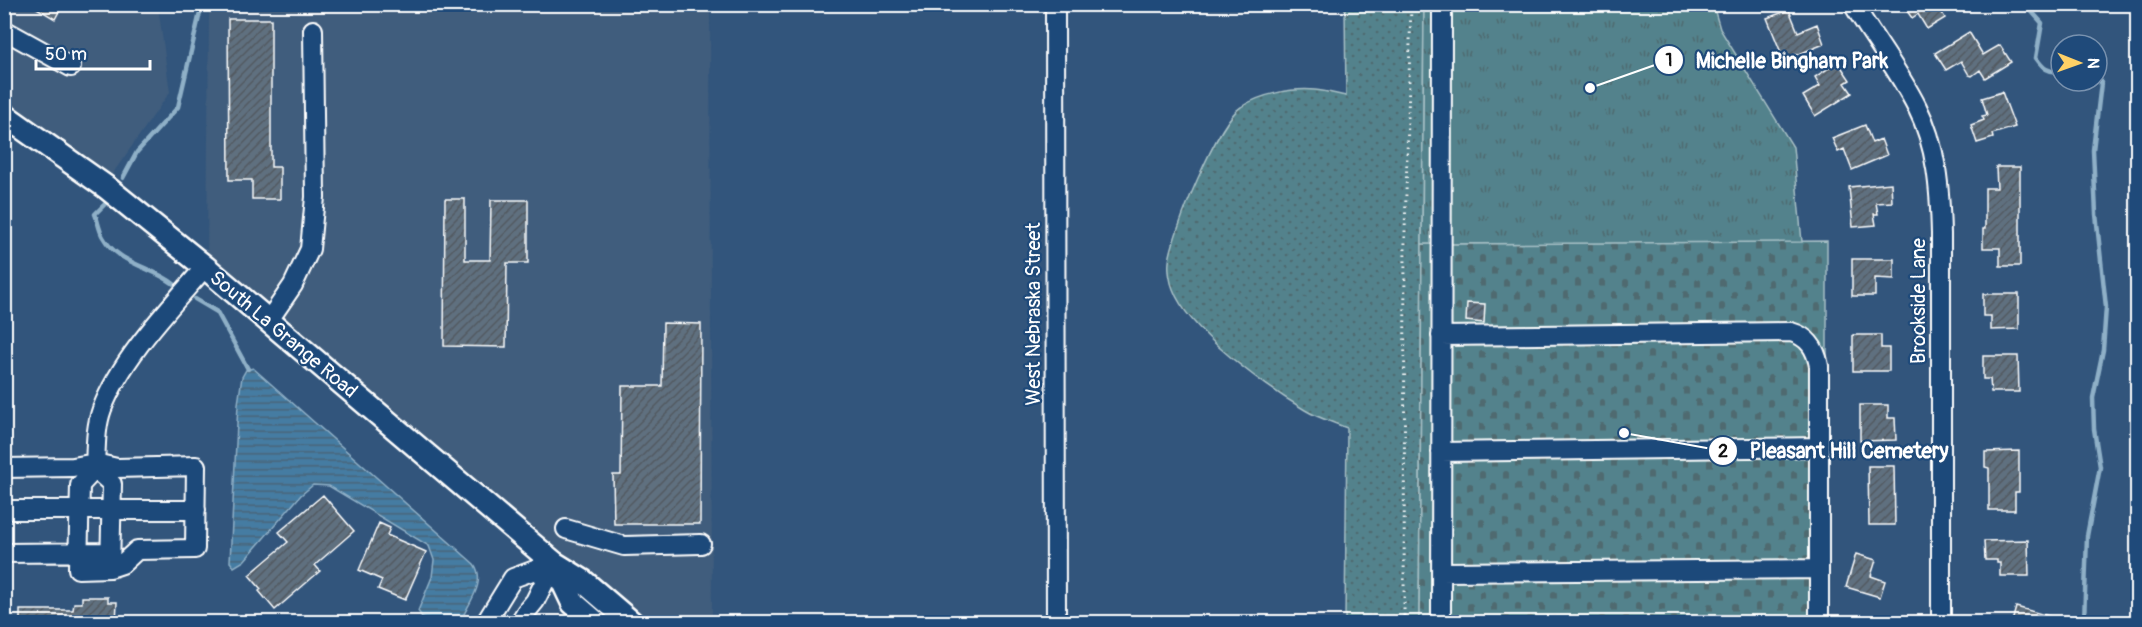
<svg xmlns="http://www.w3.org/2000/svg" width="2142" height="627" viewBox="0 0 2142 627" font-family="Pangolin,sans-serif">
  <style>
    .built { fill: #3f5d7d }
    .grass { fill: url(#grass-dots); stroke: #a8c0c6; stroke-width: 1.5 }
    .cemetery { fill: url(#cemetery-stones); stroke: #a8c0c6; stroke-width: 1.5 }
    .park { fill: url(#park-tufts); stroke: #a8c0c6; stroke-width: 1.5 }
    .water { fill: url(#water-rules); stroke: #8fb0c7; stroke-width: 1.5 }
    .lines { fill: none; stroke-linecap: round; stroke-linejoin: round }
    .stream { stroke: #8fb0c7; stroke-width: 4.5 }
    .building { fill: url(#building-hatch); stroke: #fff; stroke-width: 1.5 }
    .minor-casing { stroke: #fff; stroke-width: 22 }
    .major-casing { stroke: #fff; stroke-width: 27 }
    .path { stroke: #fff; stroke-width: 3; stroke-dasharray: 1.5 4.5; stroke-linecap: butt }
    .minor { stroke: #1f4a7a; stroke-width: 18 }
    .major { stroke: #1f4a7a; stroke-width: 22 }
    .labels { text-anchor: middle; stroke-width: 4.5; stroke-linejoin: round; paint-order: stroke }
    .street-label { font-size: 20px; fill: #fff; stroke: #1f4a7a }
    .leader { fill: none; stroke: #fff; stroke-width: 2 }
    .callout-dot { fill: #fff; stroke: #1f4a7a; stroke-width: 2 }
    .mark-label { font-size: 18px; text-anchor: middle; font-weight: bold; fill: #111 }
    .callout-label { font-size: 21px; text-anchor: middle; font-weight: bold; fill: #fff; stroke: #1f4a7a; stroke-width: 4.5; stroke-linejoin: round; paint-order: stroke }
  </style>
  <defs>
    <pattern id="grass-dots" width="8" height="8" patternUnits="userSpaceOnUse" patternTransform="scale(1.5)"><rect width="8" height="8" fill="#52828c"/><path d="M2 2h.1M6 6h.1" fill="none" stroke="#4f6a6f" stroke-width="1.8" stroke-linecap="round"/></pattern>
    <pattern id="cemetery-stones" width="16" height="16" patternUnits="userSpaceOnUse" patternTransform="scale(1.5)"><rect width="16" height="16" fill="#52828c"/><path d="M2 7V4a2 2 0 0 1 4 0v3zM10 15v-3a2 2 0 0 1 4 0v3z" fill="#4f6a6f"/></pattern>
    <pattern id="park-tufts" width="24" height="20" patternUnits="userSpaceOnUse" patternTransform="scale(1.5)"><rect width="24" height="20" fill="#52828c"/><path d="M3 7l-1-3M5 7V3M7 7l1-3M15 17l-1-3M17 17v-4M19 17l1-3" fill="none" stroke="#4f6a6f"/></pattern>
    <pattern id="water-rules" width="6" height="5" patternUnits="userSpaceOnUse" patternTransform="scale(1.5)"><rect width="6" height="5" fill="#457ba2"/><path d="M0 2.5h6" fill="none" stroke="#486477"/></pattern>
    <pattern id="building-hatch" width="6" height="6" patternUnits="userSpaceOnUse" patternTransform="scale(1.5)"><rect width="6" height="6" fill="#5e707f"/><path d="M-1 1l2-2M0 6l6-6M5 7l2-2" fill="none" stroke="#535a60"/></pattern>
  </defs>
  <rect width="100%" height="100%" fill="#32557c"/>
  <filter id="ink" filterUnits="userSpaceOnUse"><feTurbulence type="fractalNoise" baseFrequency=".0167" numOctaves="2"/><feDisplacementMap in="SourceGraphic" scale="12" xChannelSelector="R" yChannelSelector="G"/><feConvolveMatrix kernelMatrix="1 2 1 2 8 2 1 2 1" color-interpolation-filters="sRGB"/></filter>
  <g filter="url(#ink)">
    <!-- built -->
    <path class="built" d="M231,4L710,5L712,622H635L207,256L209,12H231Z
      M5,5H162L159,13L170,92L106,183L5,109Z"/>
    <!-- grass -->
    <path class="grass" d="M1345,5H1424L1419,622H1345L1347,428C1333,422 1318,418 1305,410C1266,387 1189,332 1173,289C1170,282 1168,269 1169,262C1172,233 1218,122 1241,107C1260,94 1292,88 1315,90C1325,91 1336,94 1346,96Z"/>
    <!-- cemetery -->
    <path class="cemetery" d="M1827,241V622H1419L1422,244Z"/>
    <!-- park -->
    <path class="park" d="M1424,5H1713L1720,29L1793,147L1802,242L1422,244Z"/>
    <!-- water -->
    <path class="water" d="M253,368L474,564C486,581 471,600 463,616C452,626 435,620 422,617L418,611L432,577L434,560L429,546L329,486L313,485L301,495L244,561L234,567L230,562L238,404L242,377L246,370Z"/>
    <g class="lines">
      <!-- stream -->
      <path class="stream" d="M2025,4L2042,23L2036,58C2043,68 2048,73 2061,71
        M123,178L137,152L178,107L202,4
        M105,204L95,214C98,221 99,230 103,237C118,264 151,266 174,284
        M195,299L217,312L248,369
        M2084,622L2087,536L2100,467L2094,429L2093,398L2103,350L2106,307L2096,214L2093,150L2101,83L2097,71"/>
    </g>
    <!-- building -->
    <path class="building" d="M30,4H63L55,19Z
      M1902,4H1937L1945,18L1927,29L1918,14L1912,18Z
      M1789,10L1798,32L1817,24L1824,44L1784,60L1767,18Z
      M228,19H271V167H280V199H252V180H229Z
      M1969,32L1983,55L2000,45L2011,62L1985,78L1980,70L1972,76L1969,75L1961,61L1946,70L1935,53Z
      M1838,62L1850,80L1845,83L1852,93L1815,116L1803,96L1820,86L1815,77Z
      M2002,92L2015,127L1992,134L1993,138L1977,143L1971,125L1984,120L1982,116L1987,115L1982,98Z
      M1865,125L1872,143L1881,139L1887,155L1852,170L1844,149L1838,152L1832,138Z
      M1996,167H2020V266H2000V248H1983V229H1985V188H1997Z
      M1891,183L1892,202L1876,203L1878,214H1874L1876,225L1853,227L1849,187Z
      M445,199H465V260H490L491,200H528V263H507L506,347L444,346Z
      M1852,259H1894V279L1875,278V296H1852Z
      M1983,294H2019V329L1991,330V316H1983Z
      M1467,303L1485,304L1484,323L1466,321Z
      M663,323L701,324L700,524H614L613,475H621L622,386H662Z
      M1853,335H1881V348H1889V371H1853Z
      M1983,356H2018L2019,392H1991L1990,379H1983Z
      M1860,405H1888V418H1895L1896,440L1860,441Z
      M2019,451V492H2015V510H1989V468L1985,467V452Z
      M1868,466H1894L1895,525H1869Z
      M323,495L354,531L315,565L320,571L275,610L259,591L261,589L249,575L288,542L279,532Z
      M379,523L390,528L387,535L426,552L405,600L378,589L382,580L359,570Z
      M2028,540L2029,576H2000V563H1997V560H1985L1984,541Z
      M1856,554L1876,560L1871,576L1885,581L1880,597L1846,587Z
      M82,597H108V602H117L116,622H20V610H73L74,603H82Z
      M2016,607L2060,619L2059,622H2012Z"/>
    <g class="lines">
      <!-- minor casing -->
      <g class="minor-casing">
        <path id="minor" d="M1055,4L1056,622
          M1853,4C1874,39 1899,71 1917,107C1937,146 1940,191 1941,234V619
          M4,30L71,67
          M269,320L293,285L310,249L315,197L313,30
          M1441,336L1791,332C1809,337 1816,349 1819,366V622
          M1441,452L1819,447
          M4,468L73,467L95,463L117,468L196,466L195,549L137,550L122,564L110,568L78,569L80,485L95,469C96,449 95,428 102,409C122,357 169,309 205,267
          M95,469L112,484L110,568
          M4,510H196
          M566,529L624,546L701,544
          M4,553L110,552
          M1441,572L1819,569
          M486,622L513,578L554,563
          M520,622L526,612L535,601L554,563
          M1441,622L1442,4"/>
      </g>
      <!-- major casing -->
      <g class="major-casing">
        <path id="major" d="M4,115L106,187L205,267L554,563L583,581L631,622
          M554,563L573,603L595,622"/>
      </g>
      <!-- path -->
      <path class="path" d="M1404,622L1405,233L1411,4"/>
      <!-- minor -->
      <use href="#minor" class="minor"/>
      <!-- major -->
      <use href="#major" class="major"/>
    </g>
  </g>
  <g class="labels">
    <!-- street labels -->
    <g class="street-label">
      <text transform="translate(1918 301) rotate(-90)" y="7">Brookside Lane</text>
      <text transform="translate(1033 314) rotate(-90)" y="7">West Nebraska Street</text>
      <text transform="translate(284 334) rotate(40)" y="7">South La Grange Road</text>
    </g>
  </g>
  <!-- callouts -->
  <path class="leader" d="M1590 88L1669 60M1624 433L1723 451"/>
  <g class="callout-dot">
    <circle cx="1590" cy="88" r="6"/>
    <circle cx="1624" cy="433" r="6"/>
    <circle cx="1669" cy="60" r="15"/>
    <circle cx="1723" cy="451" r="15"/>
  </g>
  <g class="mark-label">
    <text x="1669" y="66">1</text>
    <text x="1723" y="457">2</text>
  </g>
  <g class="callout-label">
    <text x="1792" y="68">Michelle Bingham Park</text>
    <text x="1849" y="458">Pleasant Hill Cemetery</text>
  </g>
  <!-- margin -->
  <rect width="2142" height="627" fill="none" stroke="#1f4a7a" stroke-width="24"/>
  <rect x="12" y="12" width="2118" height="603" fill="none" stroke="#fff" stroke-width="2" filter="url(#ink)"/>
  <!-- north arrow -->
  <g transform="translate(2079 63) rotate(91)"><circle r="28" fill="#1f4a7a" stroke="#7992af" stroke-width="1.5"/>
  <path d="M0-4.5L10 22L0 15L-10 22Z" fill="#ffd166"/>
  <text y="-9" font-size="16" font-weight="bold" text-anchor="middle" fill="#ffffff">N</text>
  </g>
  <!-- scale -->
  <path d="M36 60v9h114v-9" fill="none" stroke="#ffffff" stroke-width="3"/>
  <text x="45" y="60" font-size="18" fill="#ffffff" stroke="#1f4a7a" stroke-width="4.5" paint-order="stroke">50 m</text>
</svg>
